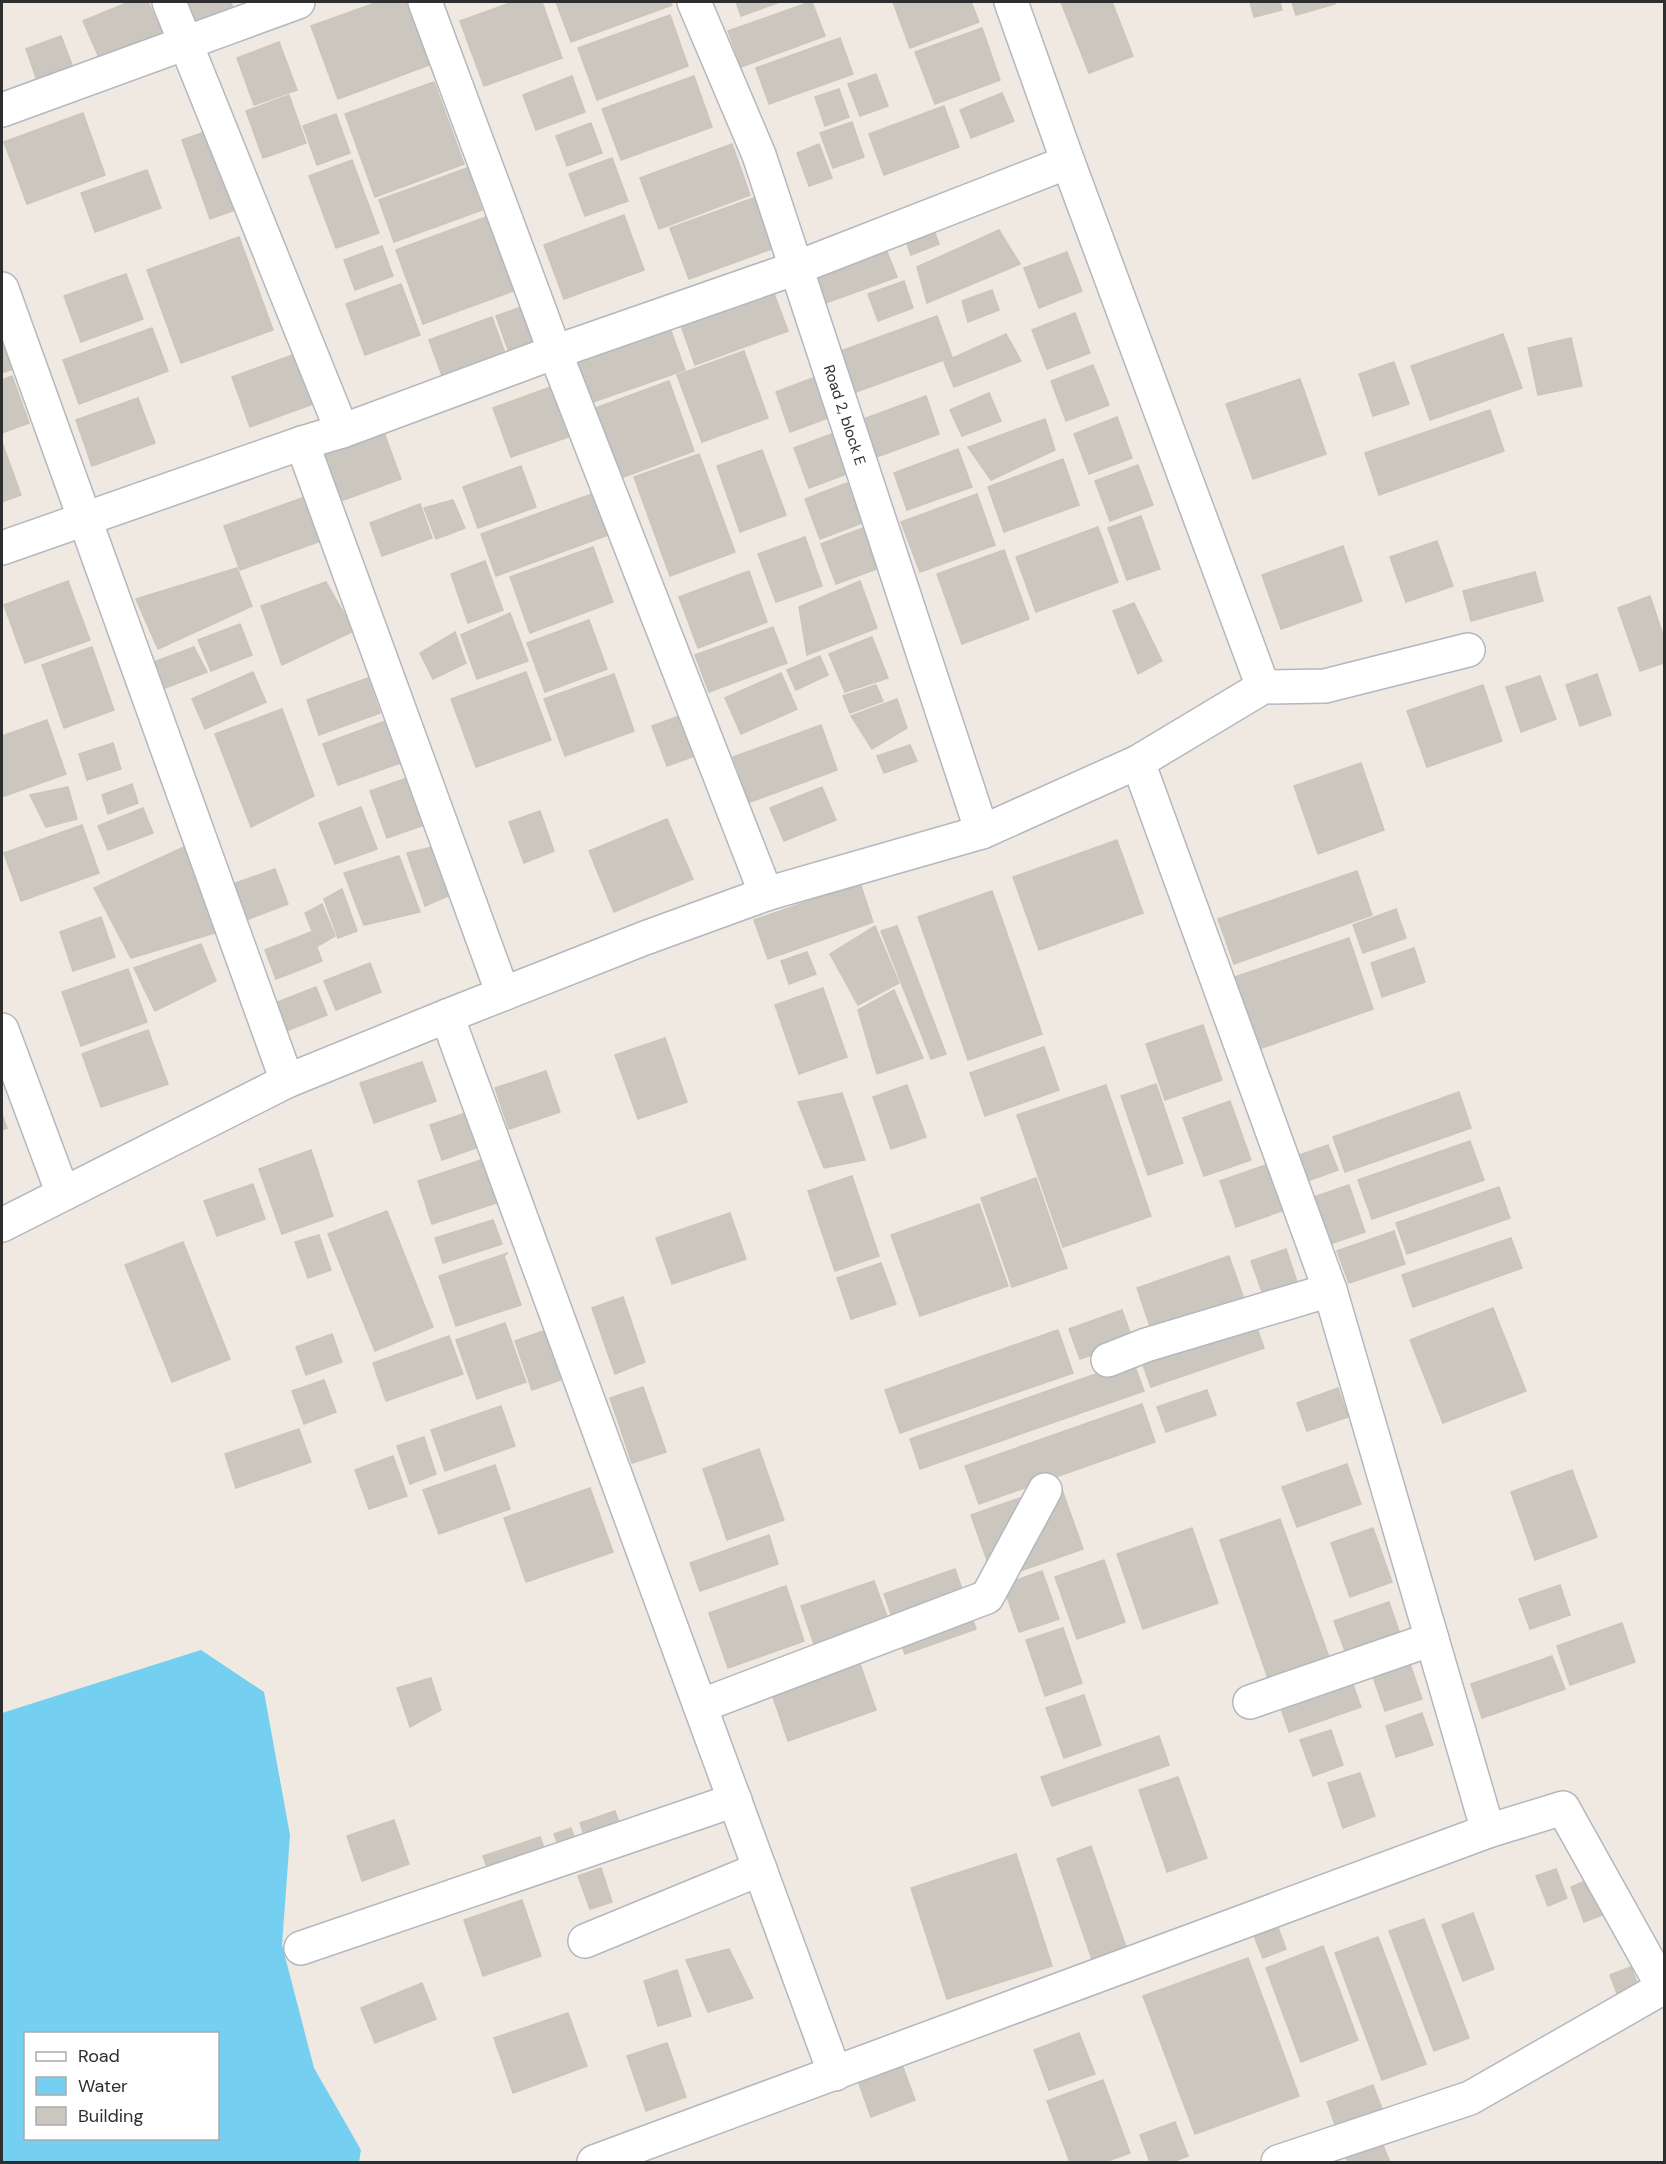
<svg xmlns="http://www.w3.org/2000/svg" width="1666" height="2164" viewBox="0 0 1666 2164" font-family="'DM Sans',sans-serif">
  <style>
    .water { fill: #75cff0; fill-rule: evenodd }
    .building { fill: #cbc7bf; stroke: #cbc5ba; stroke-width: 1.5 }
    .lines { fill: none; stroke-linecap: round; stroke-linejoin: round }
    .minor-casing { stroke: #b4b7c1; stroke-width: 36 }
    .minor { stroke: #fff; stroke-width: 33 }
    .labels { text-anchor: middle; stroke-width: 6; stroke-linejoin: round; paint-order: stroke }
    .street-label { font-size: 15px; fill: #2e2e2e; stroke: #fff }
  </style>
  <rect width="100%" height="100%" fill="#efe9e1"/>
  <!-- water -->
  <path class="water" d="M201,1650L264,1692L290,1835L282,1945L314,2068L361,2150L359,2162H2V1713ZM26,2034H218V2138H26Z"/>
  <!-- building -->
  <path class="building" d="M129,2H148L163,35L101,62L83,21Z
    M183,2H231L236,17L194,32Z
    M378,2H406L429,65L338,99L311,26Z
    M513,2H542L562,58L484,86L460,21Z
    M556,2H670L672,5L571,42Z
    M736,2H780L741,16Z
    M810,2H812L825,36L741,67L728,31Z
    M893,2H971L979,22L910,48Z
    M1061,2H1112L1133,56L1089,73Z
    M1250,2H1280L1282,10L1254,17Z
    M1292,2H1334L1335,4L1296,15Z
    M670,15L688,66L597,100L578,48Z
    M982,28L1000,80L935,104L915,52Z
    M61,36L74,70L38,83L26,49Z
    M840,38L853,74L769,104L756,68Z
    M279,42L297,90L254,105L237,58Z
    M876,74L888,106L860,116L848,84Z
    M572,76L585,112L536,130L523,95Z
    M694,76L712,127L621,160L602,109Z
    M434,82L464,164L375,197L345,114Z
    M839,89L849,117L825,126L815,97Z
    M1002,93L1014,121L971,138L960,110Z
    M289,95L306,143L263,158L246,111Z
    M944,106L959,147L884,175L869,134Z
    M83,113L105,175L27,204L4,142Z
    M336,114L350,153L317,165L303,126Z
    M852,122L864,157L833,168L820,133Z
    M591,123L602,153L567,166L556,136Z
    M216,128L243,207L210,219L182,140Z
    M732,144L750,195L659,229L640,178Z
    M819,144L832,178L809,186L797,153Z
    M612,158L628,201L585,216L569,174Z
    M352,160L379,233L336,248L309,176Z
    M467,168L482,210L394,242L379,200Z
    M147,170L161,208L95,232L81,193Z
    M762,195L780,246L689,279L670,228Z
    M624,215L644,270L564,299L544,245Z
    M486,217L513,291L423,324L396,250Z
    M929,217L939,244L911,255L901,227Z
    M999,230L1020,264L927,303L917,267Z
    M239,237L273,330L181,363L147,270Z
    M884,244L897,277L823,304L811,270Z
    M382,246L393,276L355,290L344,260Z
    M1067,252L1082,291L1039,308L1024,268Z
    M126,274L143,319L81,342L64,296Z
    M769,280L788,331L695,365L677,314Z
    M904,281L913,308L878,321L868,294Z
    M401,284L420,335L365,355L346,304Z
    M992,290L999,310L968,322L962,301Z
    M535,302L549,340L510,355L496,316Z
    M1075,313L1090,353L1047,369L1032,330Z
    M937,316L952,357L856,392L841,351Z
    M492,317L510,367L447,389L429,340Z
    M666,317L685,370L587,404L568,351Z
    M152,328L168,371L79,404L63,360Z
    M2,329L16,368L2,373Z
    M1006,334L1021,361L954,387L944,362Z
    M1503,334L1522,388L1430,420L1411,366Z
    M1571,338L1582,386L1538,395L1528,348Z
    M744,351L768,418L702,442L677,375Z
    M295,354L313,404L250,427L232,377Z
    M1394,362L1409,404L1373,416L1359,374Z
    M1093,365L1109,405L1066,421L1051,381Z
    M12,376L29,423L2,433V380Z
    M818,376L833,416L790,432L776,392Z
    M1300,379L1326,454L1253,479L1226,404Z
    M669,381L694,451L618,479L593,409Z
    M556,385L574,435L511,457L493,408Z
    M989,393L1001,421L962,436L950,410Z
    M926,396L939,434L874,458L861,420Z
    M138,398L155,443L92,466L76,420Z
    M1490,410L1504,451L1379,495L1365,453Z
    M1117,417L1132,458L1089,474L1074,434Z
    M1045,419L1055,450L991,480L968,447Z
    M383,430L401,479L338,502L320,452Z
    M837,432L852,472L809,488L794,448Z
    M2,442L21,495L2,502Z
    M958,449L972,487L907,510L894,473Z
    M762,450L786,515L740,532L717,466Z
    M699,454L735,552L670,576L634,477Z
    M1063,459L1079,505L1004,532L988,487Z
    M1138,465L1153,505L1110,521L1095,481Z
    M521,466L536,507L478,528L463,487Z
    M847,483L862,523L820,539L805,499Z
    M603,490L619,531L496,576L481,534Z
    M316,493L332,537L240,570L224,526Z
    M977,494L995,545L920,572L901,522Z
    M453,500L465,528L436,539L424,508Z
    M420,504L432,538L382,556L370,523Z
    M1141,516L1160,569L1127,580L1108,528Z
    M1098,527L1118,582L1036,612L1016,557Z
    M863,528L879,568L836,584L821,544Z
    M805,537L822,586L776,602L758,554Z
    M1437,541L1453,586L1406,602L1390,557Z
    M1343,546L1362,601L1281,629L1262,575Z
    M593,547L613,602L530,633L510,577Z
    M1004,550L1029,619L962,644L937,574Z
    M485,561L503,610L468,623L451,574Z
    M237,568L252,606L158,649L136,599Z
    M749,571L767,622L698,648L679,597Z
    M1535,572L1543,601L1471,621L1463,591Z
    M68,581L90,640L25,663L4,605Z
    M860,581L877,628L807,655L799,607Z
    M326,582L354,631L282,665L261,606Z
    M1650,596L1664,638V663L1640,671L1618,608Z
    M1134,603L1162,661L1138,674L1113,611Z
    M510,613L528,661L477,679L461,635Z
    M589,620L607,669L545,692L527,643Z
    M240,624L252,655L211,671L198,640Z
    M773,627L787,663L709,692L695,655Z
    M455,632L466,663L433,679L420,653Z
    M872,637L888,678L845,692L829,654Z
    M92,647L114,710L64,728L42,665Z
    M194,647L207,672L165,688L154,662Z
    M820,656L828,675L796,690L787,670Z
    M253,672L266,702L205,729L192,699Z
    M526,672L551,740L476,767L451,699Z
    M781,673L797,709L741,734L725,698Z
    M614,674L634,731L565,756L544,699Z
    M1597,674L1611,715L1580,726L1566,685Z
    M1540,676L1556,719L1521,732L1506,687Z
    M368,678L380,713L319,735L307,700Z
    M876,685L883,701L850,713L843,696Z
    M1483,685L1502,741L1427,767L1407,711Z
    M897,699L907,728L872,749L851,716Z
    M282,709L314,796L251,827L215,734Z
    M685,714L700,754L667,766L652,726Z
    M391,719L406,761L338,785L323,744Z
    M47,720L66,774L2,797V736Z
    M821,725L837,770L750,802L733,757Z
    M113,743L121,769L87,780L79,754Z
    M910,745L917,761L884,773L877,756Z
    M1361,763L1384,830L1318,854L1294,786Z
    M410,777L427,824L387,838L370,791Z
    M132,784L138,803L108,814L102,795Z
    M68,787L77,819L46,827L30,795Z
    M822,787L836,820L784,841L770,808Z
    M361,807L377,849L335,864L319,823Z
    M143,808L153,833L108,850L98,826Z
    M540,811L554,851L524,863L509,822Z
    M667,819L693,879L614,912L589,851Z
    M82,825L99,873L21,901L4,853Z
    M1117,840L1143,913L1039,950L1013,877Z
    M450,843L464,889L425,906L407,853Z
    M184,847L221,931L131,958L94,888Z
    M399,856L420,912L364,925L344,873Z
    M275,869L288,904L246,920L233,884Z
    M1357,871L1372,915L1234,964L1218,919Z
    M860,883L873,922L768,959L754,920Z
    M342,889L357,931L338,938L324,899Z
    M992,891L1042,1034L968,1060L918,917Z
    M322,904L335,936L318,946L305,913Z
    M1396,909L1406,938L1363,953L1353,925Z
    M101,917L115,957L73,971L60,932Z
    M875,926L899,983L858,1005L830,954Z
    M897,926L946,1054L931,1059L881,931Z
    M311,932L322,961L276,979L265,950Z
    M1349,938L1373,1009L1256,1050L1232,978Z
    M201,944L216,981L155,1011L134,968Z
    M1414,948L1425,982L1382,997L1371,963Z
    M807,952L816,974L789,984L781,961Z
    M370,963L381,992L336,1010L324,981Z
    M128,969L147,1022L81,1046L62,992Z
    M316,987L327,1015L281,1033L270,1005Z
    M823,988L847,1057L799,1074L775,1005Z
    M894,990L923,1058L877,1074L858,1010Z
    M1203,1025L1222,1080L1165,1100L1146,1044Z
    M148,1030L168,1084L101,1107L82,1054Z
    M665,1038L687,1102L638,1119L615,1055Z
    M1044,1047L1059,1090L985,1116L970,1073Z
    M422,1062L436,1101L374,1123L360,1083Z
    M546,1071L560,1112L509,1129L495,1088Z
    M1156,1084L1183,1163L1148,1175L1121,1096Z
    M907,1085L926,1137L891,1149L873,1097Z
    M1106,1085L1151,1216L1063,1247L1017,1115Z
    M1459,1092L1471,1128L1345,1172L1333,1137Z
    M842,1093L865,1160L824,1168L798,1102Z
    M1230,1101L1251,1160L1204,1176L1183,1118Z
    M475,1110L487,1144L442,1160L430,1125Z
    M2,1114L7,1128L2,1130Z
    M1470,1141L1484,1180L1372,1219L1358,1180Z
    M1328,1145L1338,1170L1302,1183L1294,1157Z
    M311,1150L333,1216L282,1234L259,1169Z
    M481,1160L496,1203L432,1224L418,1181Z
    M1274,1162L1290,1208L1236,1227L1220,1181Z
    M852,1176L879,1256L835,1271L808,1191Z
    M1036,1178L1067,1268L1012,1287L981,1198Z
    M253,1184L265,1219L217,1236L204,1201Z
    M1349,1185L1365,1232L1324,1246L1308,1199Z
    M1499,1187L1510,1218L1407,1254L1396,1223Z
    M979,1204L1008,1286L920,1316L891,1235Z
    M387,1211L433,1327L375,1351L328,1234Z
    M730,1213L746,1259L672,1284L656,1238Z
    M493,1220L502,1244L443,1263L435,1238Z
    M1394,1231L1405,1264L1349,1283L1337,1251Z
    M319,1235L331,1270L308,1278L295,1242Z
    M1511,1238L1522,1268L1413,1307L1402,1275Z
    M183,1242L230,1359L172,1382L125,1265Z
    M1286,1249L1299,1288L1265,1300L1251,1261Z
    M508,1253L504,1256L521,1305L456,1326L439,1276Z
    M1229,1256L1245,1302L1153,1335L1137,1288Z
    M881,1263L896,1304L851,1319L837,1278Z
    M623,1297L645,1362L615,1374L592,1308Z
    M1493,1308L1526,1391L1443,1423L1410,1340Z
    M1122,1310L1133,1341L1080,1359L1069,1329Z
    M1252,1314L1264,1348L1151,1387L1139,1354Z
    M505,1323L526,1382L477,1399L456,1340Z
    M549,1329L566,1378L532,1390L515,1341Z
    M1058,1330L1073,1373L900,1433L885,1390Z
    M332,1334L342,1362L306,1375L296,1347Z
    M449,1336L463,1374L386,1401L373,1363Z
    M1133,1361L1144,1391L920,1469L910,1439Z
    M324,1380L336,1412L304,1424L292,1391Z
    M643,1387L666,1452L632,1463L610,1398Z
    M1338,1388L1348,1417L1307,1431L1297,1403Z
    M1207,1390L1216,1415L1166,1432L1157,1407Z
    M1142,1404L1155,1442L979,1504L965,1466Z
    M501,1406L515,1446L445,1471L431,1430Z
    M299,1429L311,1462L236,1488L225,1454Z
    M424,1437L436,1474L410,1484L397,1446Z
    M759,1449L784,1520L727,1540L703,1469Z
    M393,1456L407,1496L369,1509L355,1470Z
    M1347,1464L1361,1504L1297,1527L1282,1487Z
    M495,1465L510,1509L439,1534L423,1490Z
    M1572,1470L1597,1537L1535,1560L1511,1492Z
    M1060,1484L1083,1549L994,1580L971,1515Z
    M590,1488L613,1552L526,1582L504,1518Z
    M1280,1519L1331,1663L1270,1684L1220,1540Z
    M1192,1528L1218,1603L1143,1629L1117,1554Z
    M1373,1528L1392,1582L1350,1597L1331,1543Z
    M769,1535L778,1564L700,1591L690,1563Z
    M1104,1560L1125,1622L1077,1639L1055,1577Z
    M955,1569L976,1629L905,1654L884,1594Z
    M1042,1571L1059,1619L1019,1632L1003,1585Z
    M874,1581L888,1619L814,1644L801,1606Z
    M1560,1585L1570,1615L1530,1629L1519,1599Z
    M786,1586L804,1641L728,1668L709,1613Z
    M1389,1602L1403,1643L1349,1662L1334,1621Z
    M1622,1623L1635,1662L1570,1685L1557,1646Z
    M1063,1628L1082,1683L1045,1696L1026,1640Z
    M1552,1656L1565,1689L1482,1718L1471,1684Z
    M858,1658L876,1710L788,1741L770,1688Z
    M1410,1664L1422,1699L1385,1711L1373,1677Z
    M1348,1671L1361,1707L1289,1732L1277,1696Z
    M431,1678L441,1710L410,1727L397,1688Z
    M1084,1695L1101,1745L1064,1758L1046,1708Z
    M1422,1713L1433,1745L1396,1757L1386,1726Z
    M1331,1730L1343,1765L1313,1776L1300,1740Z
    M1159,1736L1169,1765L1052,1806L1041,1777Z
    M1360,1773L1375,1816L1343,1828L1328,1783Z
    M1178,1777L1207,1858L1167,1872L1139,1790Z
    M615,1811L624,1837L589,1849L580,1823Z
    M394,1820L409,1864L362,1881L347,1836Z
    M571,1828L581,1856L565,1862L554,1834Z
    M540,1837L554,1874L496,1894L483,1856Z
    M1091,1846L1126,1947L1092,1959L1057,1859Z
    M1016,1854L1052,1966L947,1999L911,1888Z
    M601,1868L612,1902L590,1909L578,1876Z
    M1556,1869L1567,1898L1548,1906L1536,1876Z
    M1588,1880L1602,1915L1584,1922L1571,1887Z
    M522,1900L541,1956L483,1976L464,1920Z
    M1473,1913L1494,1969L1463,1981L1442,1925Z
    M1424,1919L1469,2038L1434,2051L1389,1931Z
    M1276,1922L1286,1949L1263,1958L1252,1931Z
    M1378,1937L1426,2064L1382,2080L1335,1953Z
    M1323,1946L1358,2040L1301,2062L1266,1968Z
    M729,1949L753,1998L708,2012L686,1960Z
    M1248,1958L1299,2096L1195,2134L1143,1996Z
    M1631,1967L1644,2002L1623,2009L1610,1975Z
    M677,1970L691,2016L658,2026L644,1981Z
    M422,1983L436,2019L375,2043L361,2008Z
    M568,2013L587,2066L513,2093L494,2038Z
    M1079,2033L1095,2074L1049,2090L1034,2050Z
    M667,2043L686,2097L646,2111L627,2056Z
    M901,2062L915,2100L871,2117L857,2078Z
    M1103,2080L1130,2153L1105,2162H1070L1047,2101Z
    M1373,2085L1386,2120L1339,2136L1327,2102Z
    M1175,2122L1188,2156L1172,2162H1150L1140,2135Z
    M1381,2141L1390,2162H1348L1345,2154Z"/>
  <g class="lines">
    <!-- minor casing -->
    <g class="minor-casing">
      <g id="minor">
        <path d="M169,2L342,431"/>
        <path d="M425,2L555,352L766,894"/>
        <path id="s1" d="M694,2L759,155L982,832"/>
        <path d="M1011,2L1068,162L1263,687"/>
        <path d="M2,110L298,2"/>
        <path d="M2,289L287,1081"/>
        <path d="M302,443L503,994"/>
        <path d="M2,548L302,443L342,431L555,352L796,268L1068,162"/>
        <path d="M1138,762L1330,1290L1488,1831"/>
        <path d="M447,1016L835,2074"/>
        <path d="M2,1030L63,1194"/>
        <path d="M2,1225L287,1081L447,1016L645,938L766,894L982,832L1138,762L1263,687L1325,686L1468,650"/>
        <path d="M1108,1360L1146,1345L1330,1290"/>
        <path d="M1250,1702L1432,1639"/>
        <path d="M700,1706L987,1597L1045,1490"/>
        <path d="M585,1941L760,1869"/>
        <path d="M301,1948L735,1800"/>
        <path d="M594,2162L1488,1831L1563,1808L1664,1989"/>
        <path d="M1278,2162L1470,2098L1664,1987"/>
      </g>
    </g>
    <!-- minor -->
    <use href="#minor" class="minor"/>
  </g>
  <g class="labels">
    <!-- street labels -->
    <g class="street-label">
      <text dy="5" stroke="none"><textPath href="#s1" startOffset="440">Road 2, block E</textPath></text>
    </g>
  </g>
  <!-- border -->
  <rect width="1666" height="2164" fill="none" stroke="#2e2e2e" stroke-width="6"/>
  <!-- legend -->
  <rect x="24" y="2032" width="195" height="108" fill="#ffffff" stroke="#ababab" stroke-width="1.5"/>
  <rect x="36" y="2052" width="30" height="9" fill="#ffffff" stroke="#ababab" stroke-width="1.5"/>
  <text x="78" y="2062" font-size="18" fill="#2e2e2e">Road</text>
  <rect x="36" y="2077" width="30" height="18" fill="#75cff0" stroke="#ababab" stroke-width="1.5"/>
  <text x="78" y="2092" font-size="18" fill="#2e2e2e">Water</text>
  <rect x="36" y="2107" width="30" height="18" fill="#cbc7bf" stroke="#ababab" stroke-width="1.5"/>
  <text x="78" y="2122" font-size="18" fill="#2e2e2e">Building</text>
</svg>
